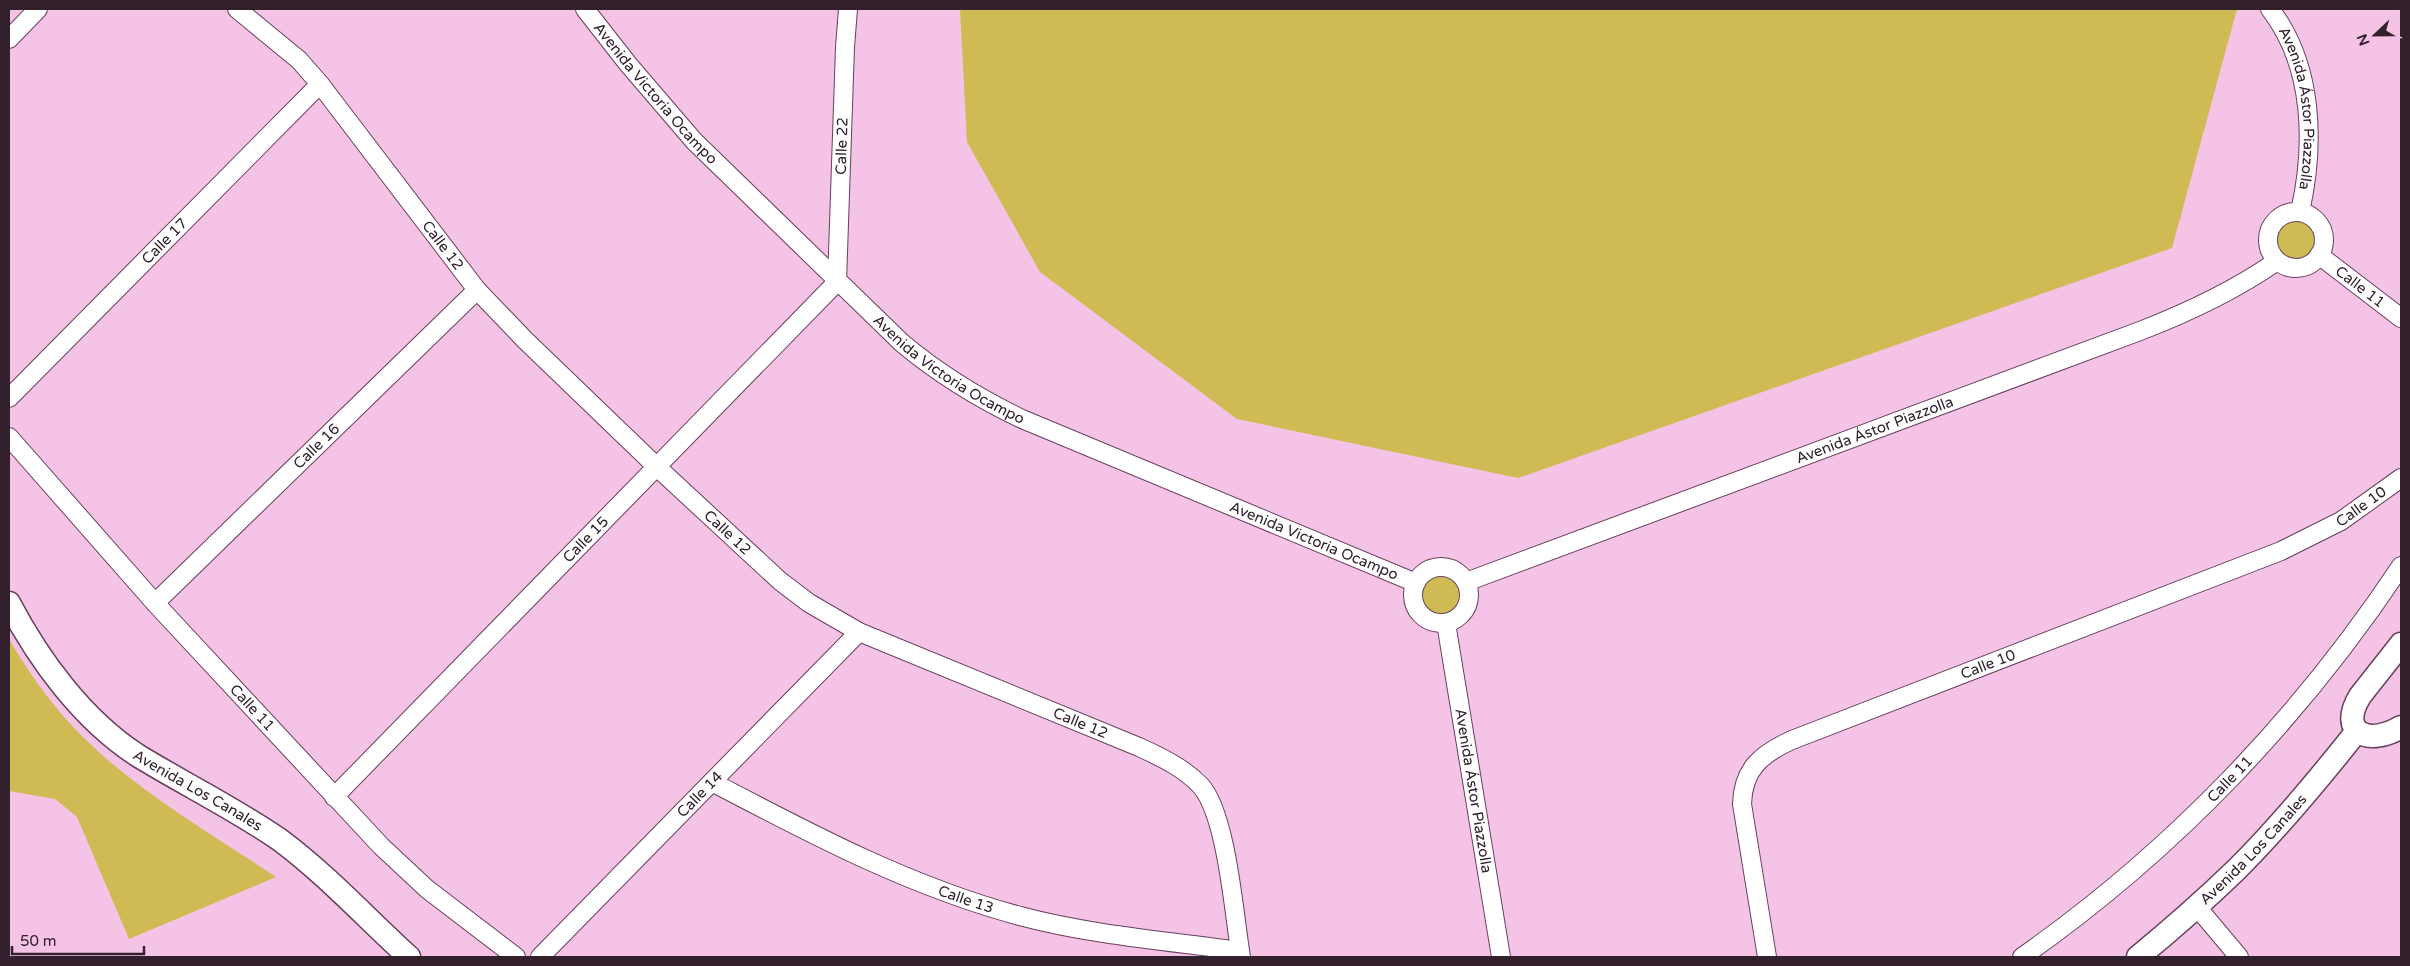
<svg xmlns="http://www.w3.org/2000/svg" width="2410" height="966" viewBox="0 0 2410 966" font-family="'Varela Round',sans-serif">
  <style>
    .green { fill: #d0ba54 }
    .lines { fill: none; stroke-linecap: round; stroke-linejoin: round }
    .minor-casing { stroke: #683f5d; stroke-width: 20 }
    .major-casing { stroke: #683f5d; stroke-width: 25 }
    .minor { stroke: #fff; stroke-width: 18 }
    .major { stroke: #fff; stroke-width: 22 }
    .labels { text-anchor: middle; stroke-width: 4.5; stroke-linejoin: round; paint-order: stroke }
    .street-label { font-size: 15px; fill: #32202d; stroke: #f4c3e5 }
  </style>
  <rect width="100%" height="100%" fill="#f4c3e5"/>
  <!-- green -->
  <path class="green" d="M960,9H2237L2172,248L1518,478L1237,419L1040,272L967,142Z
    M2274 241a21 21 0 1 1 42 0a21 21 0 1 1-42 0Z
    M1420 594a20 20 0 1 1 40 0a20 20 0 1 1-40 0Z
    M9,639C30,675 55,710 85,739C141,794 212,834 276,877L129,939L77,817L55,799L9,791Z"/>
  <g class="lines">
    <!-- minor casing -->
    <g class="minor-casing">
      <g id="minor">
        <path id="s1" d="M237,9L299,60L320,84L477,290L525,340L658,468L780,581L809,603L859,632L1139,747C1161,757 1184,768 1201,786C1227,816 1234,915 1241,957"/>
        <path id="s2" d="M585,9L628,64L694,141L902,343C939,374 978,398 1022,419L1416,583"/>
        <path id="s3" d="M2270,9C2314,66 2315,145 2300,212"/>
        <path d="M9,39L38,9"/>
        <circle cx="2296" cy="240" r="28"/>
        <path id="s4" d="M2319,255L2401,318"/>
        <path id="s5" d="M9,398L320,84"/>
        <path id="s6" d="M9,437L155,603L381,846L427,889L516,957"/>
        <circle cx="1441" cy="595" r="28"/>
        <path id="s7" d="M1466,582L2140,331C2189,312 2234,291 2277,261"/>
        <path id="s8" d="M155,603L477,290"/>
        <path id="s9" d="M1446,623L1501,957"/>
        <path id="s10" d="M712,782C811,834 911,887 1020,916C1091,935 1167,941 1240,951"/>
        <path id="s11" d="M334,797L837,282L845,47L848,9"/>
        <path d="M2197,907L2239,957"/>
        <path id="s12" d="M540,957L859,632"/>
        <path id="s13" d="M1767,957L1742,804C1743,769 1761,754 1792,740L2281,551L2341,521L2401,478"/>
        <path id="s14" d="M2022,957C2172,852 2300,718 2401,566"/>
      </g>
    </g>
    <!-- major casing -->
    <g class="major-casing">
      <g id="major">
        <path id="s15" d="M9,603C39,660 82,719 137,755C184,784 234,808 280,840C327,875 366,918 409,957"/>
        <path d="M2401,644L2360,696C2337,734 2370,746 2401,727"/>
        <path id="s16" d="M2138,957C2172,929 2205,900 2237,869C2280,826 2319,779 2357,731"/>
      </g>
    </g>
    <!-- minor -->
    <use href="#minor" class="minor"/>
    <!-- major -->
    <use href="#major" class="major"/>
  </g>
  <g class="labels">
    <!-- street labels -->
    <g class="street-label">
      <text dy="5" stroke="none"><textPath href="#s2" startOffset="110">Avenida Victoria Ocampo</textPath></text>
      <text dy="5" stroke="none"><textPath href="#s3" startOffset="106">Avenida Ástor Piazzolla</textPath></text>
      <text dy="5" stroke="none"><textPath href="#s11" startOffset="856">Calle 22</textPath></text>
      <text dy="5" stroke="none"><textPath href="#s5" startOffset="221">Calle 17</textPath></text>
      <text dy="5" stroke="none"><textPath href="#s1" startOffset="315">Calle 12</textPath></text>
      <text dy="5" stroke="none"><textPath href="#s4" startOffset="52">Calle 11</textPath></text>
      <text dy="5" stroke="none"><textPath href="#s2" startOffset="515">Avenida Victoria Ocampo</textPath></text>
      <text dy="5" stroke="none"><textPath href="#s7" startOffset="436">Avenida Ástor Piazzolla</textPath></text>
      <text dy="5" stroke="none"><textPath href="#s8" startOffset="225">Calle 16</textPath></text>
      <text dy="5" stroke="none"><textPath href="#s13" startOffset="858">Calle 10</textPath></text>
      <text dy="5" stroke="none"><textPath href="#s1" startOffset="720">Calle 12</textPath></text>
      <text dy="5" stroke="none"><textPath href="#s11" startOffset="360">Calle 15</textPath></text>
      <text dy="5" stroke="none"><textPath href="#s2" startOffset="920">Avenida Victoria Ocampo</textPath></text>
      <text dy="5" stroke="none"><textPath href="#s13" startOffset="452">Calle 10</textPath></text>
      <text dy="5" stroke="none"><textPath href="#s6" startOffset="364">Calle 11</textPath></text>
      <text dy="5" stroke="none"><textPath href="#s1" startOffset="1125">Calle 12</textPath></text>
      <text dy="5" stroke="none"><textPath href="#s14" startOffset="274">Calle 11</textPath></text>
      <text dy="5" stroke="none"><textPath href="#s15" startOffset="271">Avenida Los Canales</textPath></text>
      <text dy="5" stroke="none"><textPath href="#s9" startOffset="170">Avenida Ástor Piazzolla</textPath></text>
      <text dy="5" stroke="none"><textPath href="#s12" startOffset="228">Calle 14</textPath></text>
      <text dy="5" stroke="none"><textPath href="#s16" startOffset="158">Avenida Los Canales</textPath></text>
      <text dy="5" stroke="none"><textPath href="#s10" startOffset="280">Calle 13</textPath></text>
    </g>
  </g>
  <!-- border -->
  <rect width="2410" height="966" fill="none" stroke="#32202d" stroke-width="20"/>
  <!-- north arrow -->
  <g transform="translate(2375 35) rotate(248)" stroke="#f4c3e5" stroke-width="4" paint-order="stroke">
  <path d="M0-4L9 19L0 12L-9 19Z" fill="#32202d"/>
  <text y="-8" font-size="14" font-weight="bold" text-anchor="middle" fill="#32202d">N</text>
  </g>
  <!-- scale -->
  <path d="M12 946v8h132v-8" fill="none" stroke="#32202d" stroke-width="2.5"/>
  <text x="20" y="946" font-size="15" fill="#32202d" stroke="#f4c3e5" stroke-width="4" paint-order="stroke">50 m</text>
</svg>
